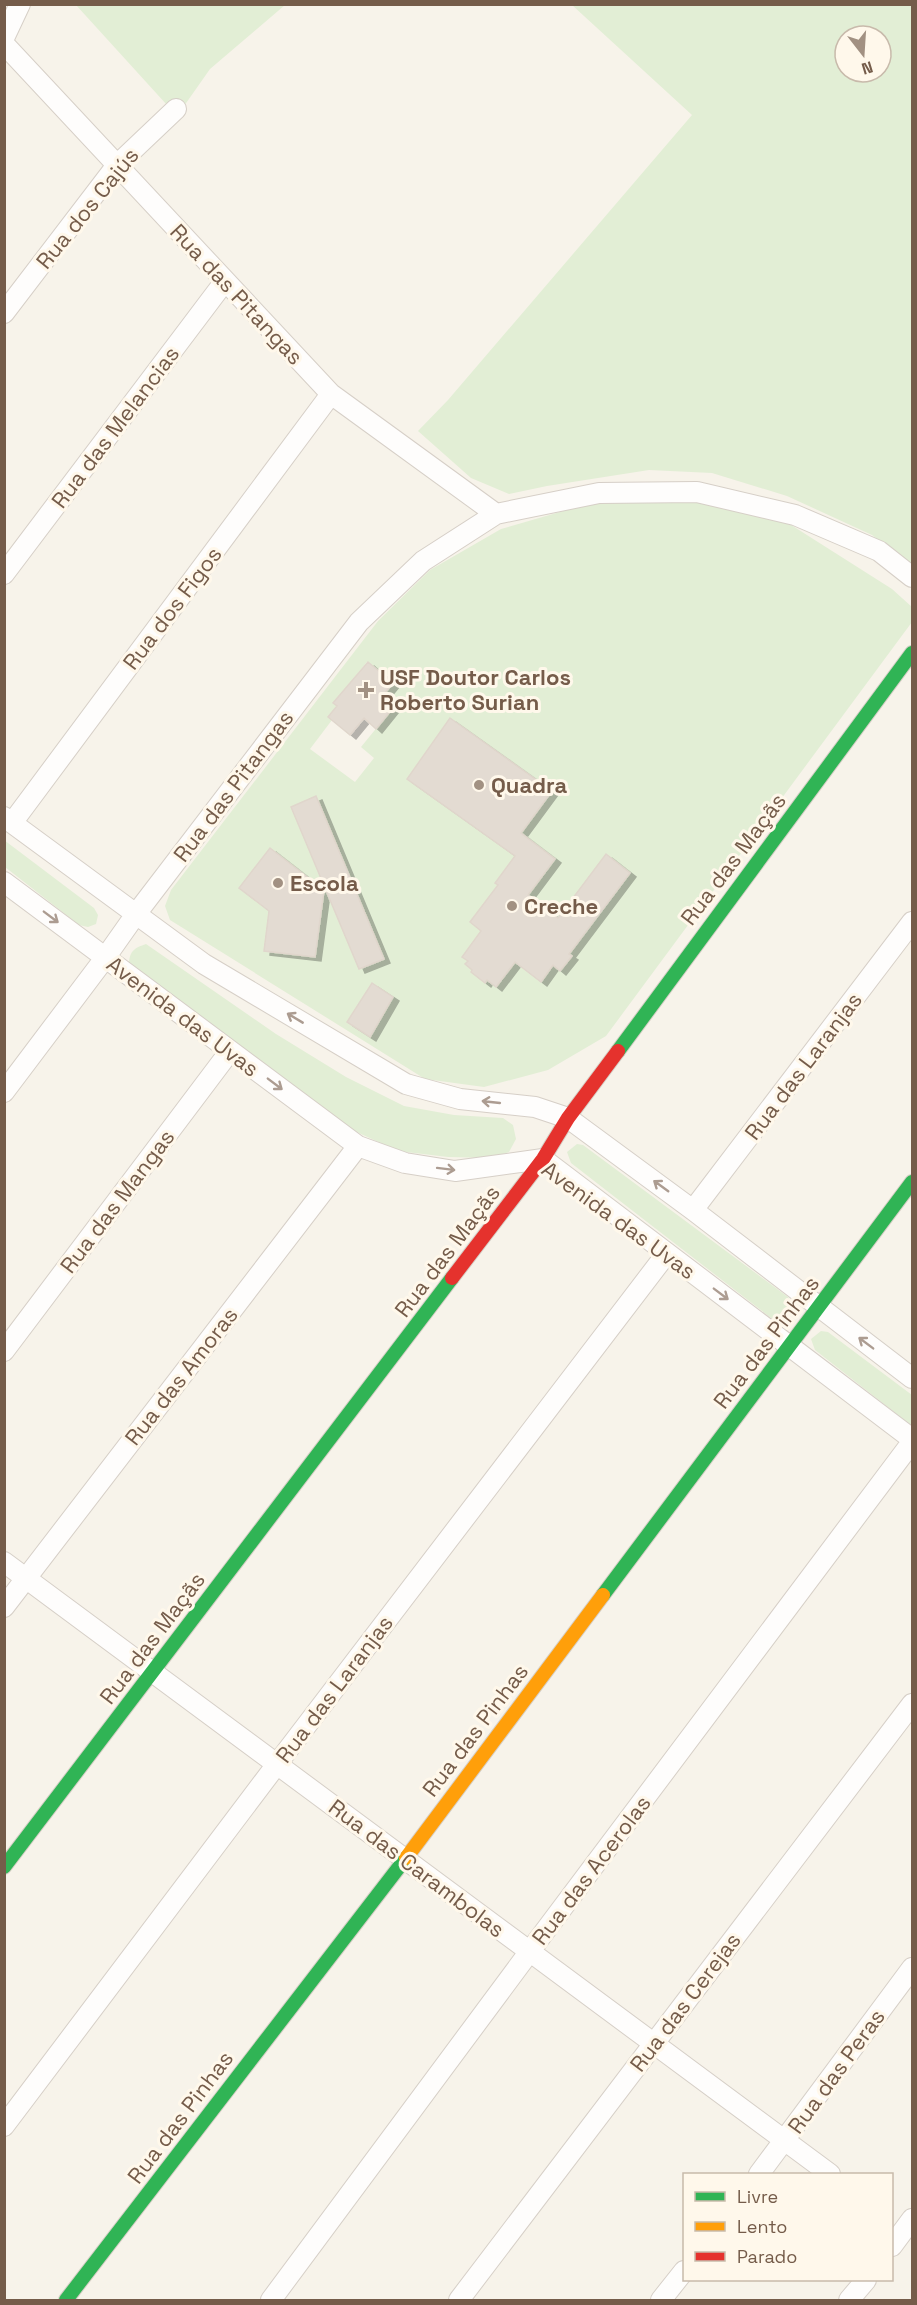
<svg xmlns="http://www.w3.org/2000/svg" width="917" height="2305" viewBox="0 0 917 2305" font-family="'Space Grotesk',sans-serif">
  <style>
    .green { fill: #e2eed5; fill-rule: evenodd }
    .building { fill: #e3dbd2; stroke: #e0d6cc; stroke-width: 1.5; filter: url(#shadow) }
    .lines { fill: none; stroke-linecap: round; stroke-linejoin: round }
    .street-casing { stroke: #d6cfc7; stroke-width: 22 }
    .fast-casing { stroke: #d6cfc6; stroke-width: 16 }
    .slow-casing { stroke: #d6cfc6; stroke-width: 16 }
    .jam-casing { stroke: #d6cfc6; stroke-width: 16 }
    .street { stroke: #fefdfc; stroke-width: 20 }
    .fast { stroke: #30b455; stroke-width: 14 }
    .slow { stroke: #ff9f0a; stroke-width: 14 }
    .jam { stroke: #e5322d; stroke-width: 14 }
    .oneway { stroke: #ac9c91 }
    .poi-dot { fill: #a29182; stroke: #fff8eb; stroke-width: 2 }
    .labels { text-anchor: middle; stroke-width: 6; stroke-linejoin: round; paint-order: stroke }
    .street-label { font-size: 22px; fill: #755c4a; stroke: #fff8eb }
    .poi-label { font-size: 22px; font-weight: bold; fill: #755c4a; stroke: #fff8eb; text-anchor: start }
  </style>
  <defs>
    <filter id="shadow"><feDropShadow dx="6" dy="4" stdDeviation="0" flood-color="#0004"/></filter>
  </defs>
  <rect width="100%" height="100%" fill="#f7f3ea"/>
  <!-- green -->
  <path class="green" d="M76,5H285L210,69L177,116Z
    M572,5H912V566L872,535L787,496L712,473L649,470L547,486L509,494L471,478L418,431L448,400L692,115ZM845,36H881V72H845Z
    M693,499L788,523L892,589L912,607V622L606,1036L548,1070L484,1087L425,1079L170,920L165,906L171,890L378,621L430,570L501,529L591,503ZM367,662L378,670L377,680L383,672L394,680L380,699L392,709L361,747L374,758L355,782L310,749L332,720L337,706L334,703Z
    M4,840L94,908L98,915L96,924L88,927L79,925L5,867Z
    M146,944L276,1034L346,1077L404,1106L454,1115L503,1118L513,1125L516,1139L509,1152L491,1158L448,1157L398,1151L337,1123L129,963C130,950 135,948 146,944Z
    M577,1144L583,1145L788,1297C794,1310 785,1320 771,1318L571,1163L567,1152Z
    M821,1331L828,1332L912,1395V1426L815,1350L811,1339Z"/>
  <!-- building -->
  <path class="building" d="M368,662L393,683L380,699L392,709L376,729L364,718L350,735L328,717L337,706L333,703Z
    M450,718L552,791L521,833L555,859L528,895L558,918L606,854L630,873L569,954L572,956L560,971L553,965L541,982L515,962L496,987L487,980L485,983L471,972L472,970L465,964L468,961L462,957L481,931L470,922L498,885L495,883L515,856L407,779Z
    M316,796L384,959L359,969L291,807Z
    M270,848L324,890L315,957L264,951L269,911L239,888Z
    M372,983L393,997L370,1037L347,1022Z"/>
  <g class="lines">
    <!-- street casing -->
    <g class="street-casing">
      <path id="street" d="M4,38L20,4
        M4,44L331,394L496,514L599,493L697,492L795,515L879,551L912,577
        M4,313L117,165L176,109
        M4,574L225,281
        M4,817L204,964L406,1084L460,1099L535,1107L568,1118L693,1210L912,1378
        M12,823L331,394
        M4,882L358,1146L405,1163L455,1171L543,1159L912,1439
        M4,1092L105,958L136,914L359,622L423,561L496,514
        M693,1210L912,922
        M4,1351L230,1051
        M4,1562L830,2174
        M4,1607L358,1146
        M4,2126L277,1764L667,1253
        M759,2174L912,1968
        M892,2246L912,2219
        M271,2300L530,1951L912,1442
        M459,2300L912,1704
        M661,2300L684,2271
        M849,2300L866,2280"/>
    </g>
    <!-- fast casing -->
    <g class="fast-casing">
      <path id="fast" d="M618,1051L912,653
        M603,1595L912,1182
        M4,1867L452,1278
        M66,2300L406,1858"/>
    </g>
    <!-- slow casing -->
    <g class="slow-casing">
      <path id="slow" d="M406,1858L603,1595"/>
    </g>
    <!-- jam casing -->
    <g class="jam-casing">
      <path id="jam" d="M452,1278L543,1159L568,1118L618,1051"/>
    </g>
    <!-- street -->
    <use href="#street" class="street"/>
    <!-- fast -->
    <use href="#fast" class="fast"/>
    <!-- slow -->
    <use href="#slow" class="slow"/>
    <!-- jam -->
    <use href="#jam" class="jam"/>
  </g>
  <!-- one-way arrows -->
  <defs><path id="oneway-shaft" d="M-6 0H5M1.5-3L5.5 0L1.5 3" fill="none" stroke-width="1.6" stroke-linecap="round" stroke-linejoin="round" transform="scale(1.5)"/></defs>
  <g class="oneway">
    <use href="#oneway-shaft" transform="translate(51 917) rotate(37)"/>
    <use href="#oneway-shaft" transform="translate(295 1018) rotate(-149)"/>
    <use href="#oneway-shaft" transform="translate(275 1084) rotate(37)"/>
    <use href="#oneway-shaft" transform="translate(491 1102) rotate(-174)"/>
    <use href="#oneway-shaft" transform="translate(446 1169) rotate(7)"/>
    <use href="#oneway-shaft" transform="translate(661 1186) rotate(-144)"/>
    <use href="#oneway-shaft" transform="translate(721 1294) rotate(37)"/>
    <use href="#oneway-shaft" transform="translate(866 1343) rotate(-143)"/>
  </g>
  <!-- markers -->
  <g class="poi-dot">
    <path d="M363 681h6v6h6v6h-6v6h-6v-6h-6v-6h6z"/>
    <circle cx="479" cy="785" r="6"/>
    <circle cx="278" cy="883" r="6"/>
    <circle cx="512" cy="906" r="6"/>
  </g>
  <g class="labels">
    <!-- street labels -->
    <g class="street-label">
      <text transform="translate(87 208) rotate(-51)" y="8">Rua dos Cajús</text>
      <text transform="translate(237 294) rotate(47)" y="8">Rua das Pitangas</text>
      <text transform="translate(115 427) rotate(-53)" y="8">Rua das Melancias</text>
      <text transform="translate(172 608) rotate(-53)" y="8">Rua dos Figos</text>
      <text transform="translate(233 786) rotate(-53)" y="8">Rua das Pitangas</text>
      <text transform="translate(733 859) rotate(-53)" y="8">Rua das Maçãs</text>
      <text transform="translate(183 1016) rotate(37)" y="8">Avenida das Uvas</text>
      <text transform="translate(803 1066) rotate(-53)" y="8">Rua das Laranjas</text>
      <text transform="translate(117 1201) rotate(-53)" y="8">Rua das Mangas</text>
      <text transform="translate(619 1220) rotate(36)" y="8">Avenida das Uvas</text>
      <text transform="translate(447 1251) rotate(-53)" y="8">Rua das Maçãs</text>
      <text transform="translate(766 1342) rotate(-53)" y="8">Rua das Pinhas</text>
      <text transform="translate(181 1376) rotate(-52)" y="8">Rua das Amoras</text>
      <text transform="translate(152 1638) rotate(-53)" y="8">Rua das Maçãs</text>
      <text transform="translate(334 1689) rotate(-53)" y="8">Rua das Laranjas</text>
      <text transform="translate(475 1730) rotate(-53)" y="8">Rua das Pinhas</text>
      <text transform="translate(417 1868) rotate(37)" y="8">Rua das Carambolas</text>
      <text transform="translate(591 1870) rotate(-53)" y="8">Rua das Acerolas</text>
      <text transform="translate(685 2002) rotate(-53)" y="8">Rua das Cerejas</text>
      <text transform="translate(836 2071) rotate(-54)" y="8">Rua das Peras</text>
      <text transform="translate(180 2117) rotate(-53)" y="8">Rua das Pinhas</text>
    </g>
    <!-- poi labels -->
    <g class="poi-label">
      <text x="380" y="685">USF Doutor Carlos<tspan x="380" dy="25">Roberto Surian</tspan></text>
      <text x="491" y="793">Quadra</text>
      <text x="290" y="891">Escola</text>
      <text x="524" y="914">Creche</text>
    </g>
  </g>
  <!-- border -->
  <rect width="917" height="2305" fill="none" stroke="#755c4a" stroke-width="12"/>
  <!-- legend -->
  <rect x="683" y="2173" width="210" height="108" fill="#fff8eb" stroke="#c8baab" stroke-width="1.5"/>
  <rect x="695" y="2192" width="30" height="9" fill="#30b455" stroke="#c8baab" stroke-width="1.5"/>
  <text x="737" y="2203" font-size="18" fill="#755c4a">Livre</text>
  <rect x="695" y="2222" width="30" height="9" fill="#ff9f0a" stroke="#c8baab" stroke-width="1.5"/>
  <text x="737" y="2233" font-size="18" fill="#755c4a">Lento</text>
  <rect x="695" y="2252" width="30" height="9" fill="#e5322d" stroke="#c8baab" stroke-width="1.5"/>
  <text x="737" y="2263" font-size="18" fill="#755c4a">Parado</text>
  <!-- north arrow -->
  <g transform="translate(863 54) rotate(163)"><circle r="28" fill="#fff8eb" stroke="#c8baab" stroke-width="1.5"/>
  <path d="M0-4.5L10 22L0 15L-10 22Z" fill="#a29182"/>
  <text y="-9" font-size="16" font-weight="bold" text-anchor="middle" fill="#755c4a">N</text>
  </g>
</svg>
